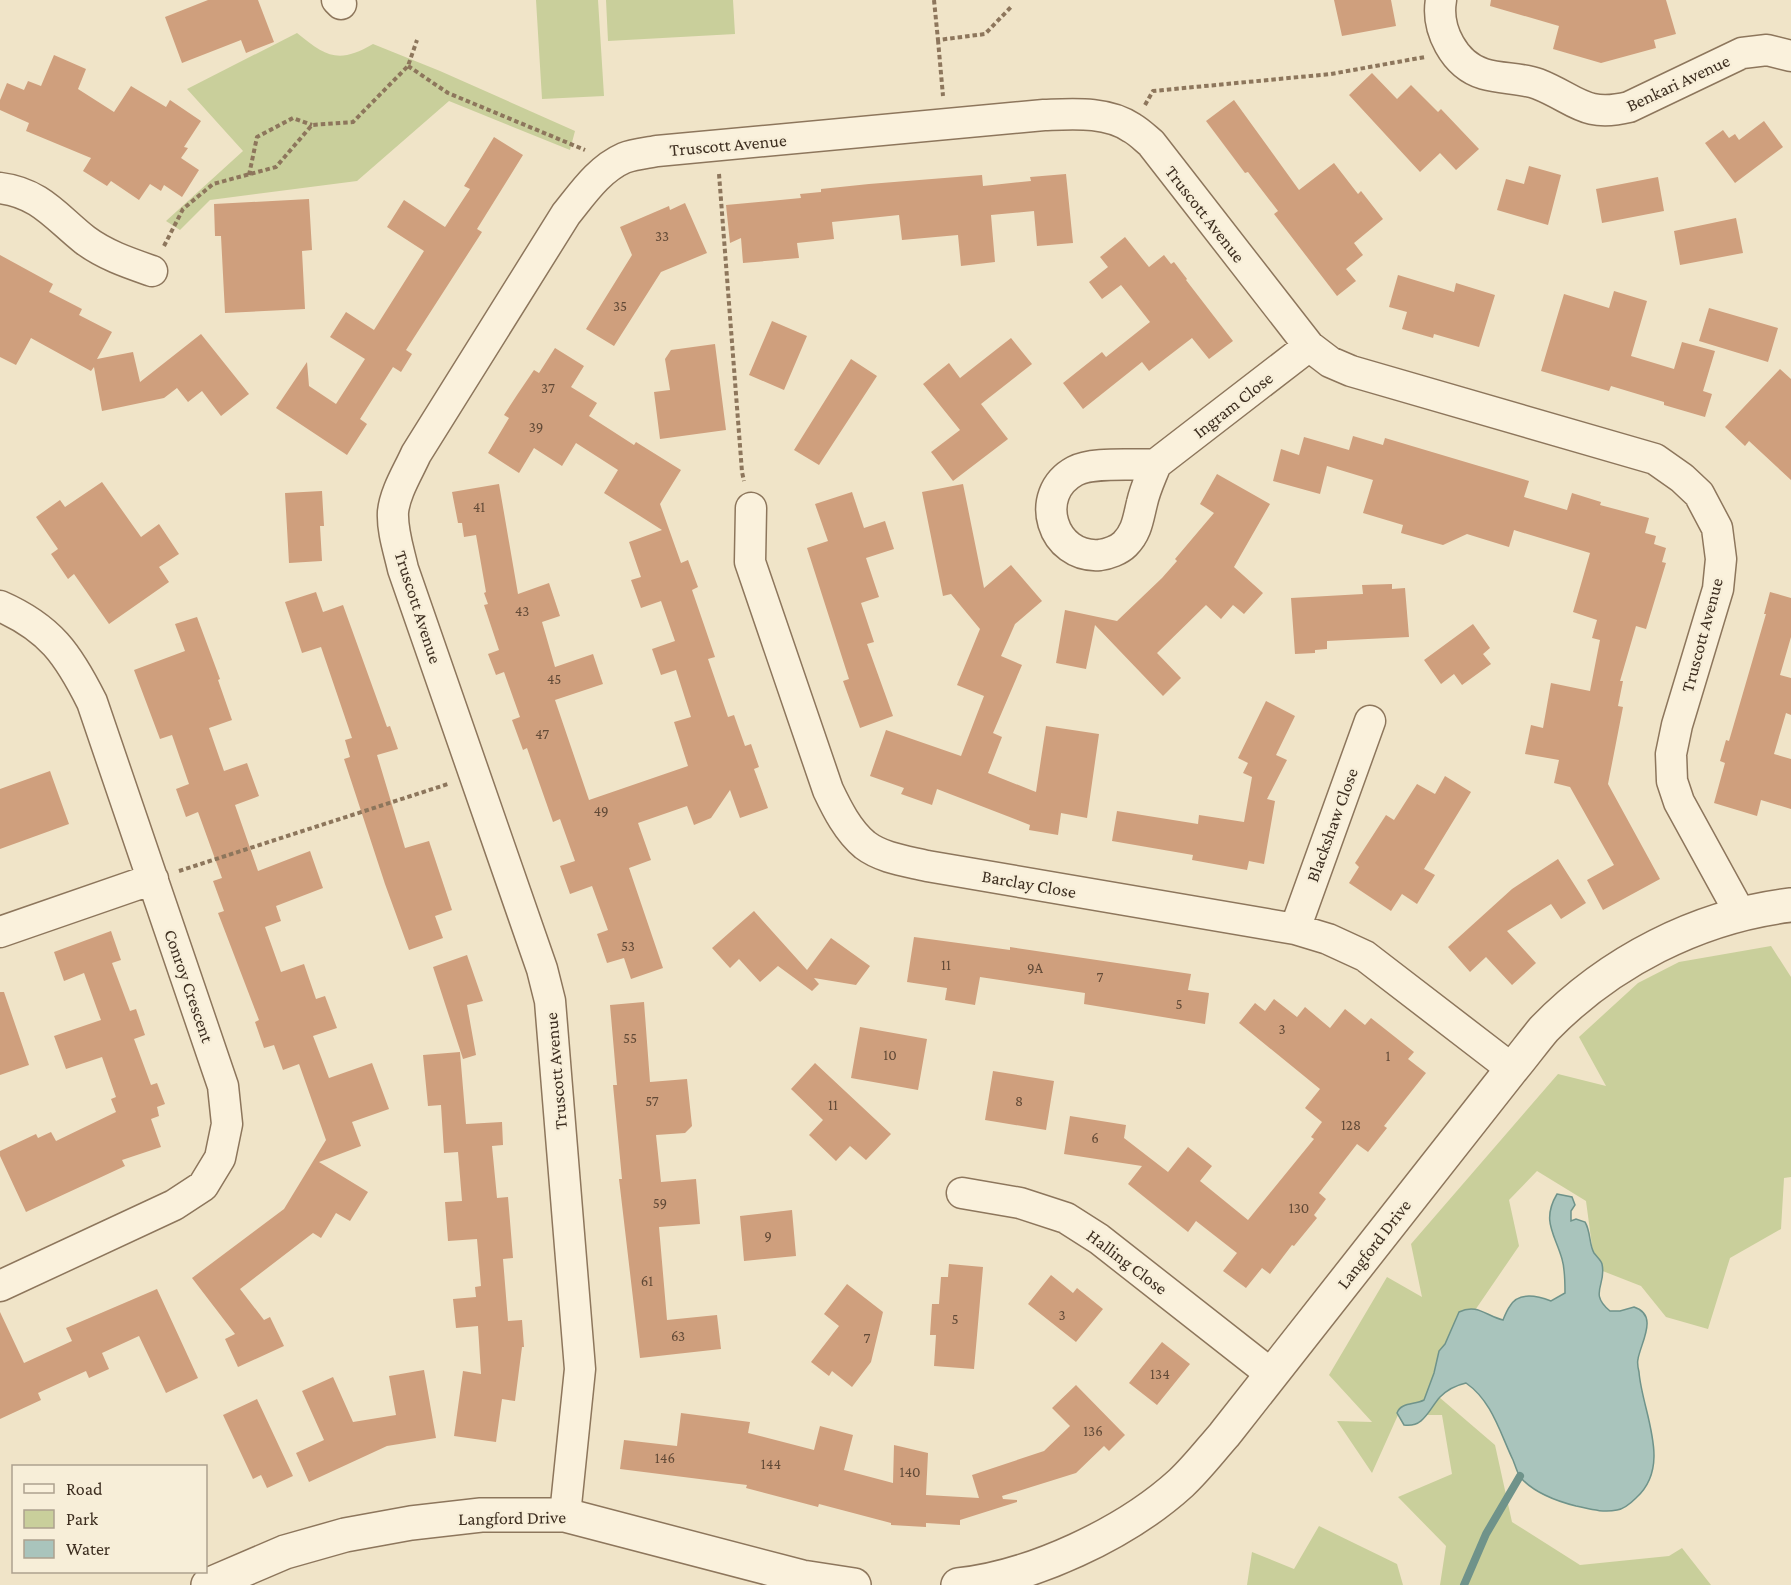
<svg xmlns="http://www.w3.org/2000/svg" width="1791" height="1585" viewBox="0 0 1791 1585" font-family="'Crimson Pro',serif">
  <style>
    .green { fill: #c9cf9b }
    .water { fill: #a9c4bc; stroke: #6f938a; stroke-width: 1.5 }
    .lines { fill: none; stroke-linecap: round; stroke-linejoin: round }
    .stream { stroke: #6f938a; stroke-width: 8 }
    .building { fill: #cf9f7d }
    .minor-casing { stroke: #8d765c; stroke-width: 33 }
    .tertiary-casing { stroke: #8d765c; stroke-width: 36 }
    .path { stroke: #8d765c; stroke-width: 4; stroke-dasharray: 4.5 3; stroke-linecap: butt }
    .minor { stroke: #faf1dc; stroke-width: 30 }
    .tertiary { stroke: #faf1dc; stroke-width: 33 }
    .labels { text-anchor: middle; stroke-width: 4.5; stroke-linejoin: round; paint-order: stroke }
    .number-label { font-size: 15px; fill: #624a37 }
    .street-label { font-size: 18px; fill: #3d2e20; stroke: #f7eed8 }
  </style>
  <rect width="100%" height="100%" fill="#f0e4c8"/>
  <!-- green -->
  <path class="green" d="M536,0H598L604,96L542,99Z
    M606,0H733L735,34L608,41Z
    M297,33C326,57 339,64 373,44L440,71L575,131L570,150L449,101L357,181L210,200L180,230L166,221L243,151L187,89Z
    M1771,946L1791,977V1177L1784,1178L1781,1229L1730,1258L1708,1329L1666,1317L1641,1286L1595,1268L1586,1201L1537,1171L1509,1200L1519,1246L1456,1338L1432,1391L1495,1445L1512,1522L1580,1565L1669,1556L1682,1548L1711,1585H1440L1446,1546L1398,1497L1452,1474L1442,1415H1398L1372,1473L1337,1421L1372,1422L1329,1375L1387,1277L1422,1297L1411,1244L1558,1074L1606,1086L1579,1037L1638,983L1679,962Z
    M1319,1526L1397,1564L1403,1585H1247L1252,1552L1294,1569Z"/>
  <!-- water -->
  <path class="water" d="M1557,1194L1572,1197L1575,1205L1571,1211V1221L1576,1219L1585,1222C1591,1232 1589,1245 1594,1253C1597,1257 1601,1260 1602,1264C1607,1285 1588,1293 1610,1311H1620L1634,1307C1659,1315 1641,1342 1638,1359C1637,1363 1638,1368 1639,1372C1642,1412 1673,1465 1636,1498C1631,1503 1624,1509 1617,1510C1603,1513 1590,1509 1576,1506C1556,1501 1534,1493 1520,1477C1517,1472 1515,1465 1513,1460C1500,1433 1492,1401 1466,1383C1457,1385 1447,1390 1440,1397C1429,1409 1424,1428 1404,1425L1397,1413C1401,1402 1415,1405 1424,1400L1434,1373L1439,1351L1445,1344L1459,1312C1477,1303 1486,1316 1503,1320C1505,1315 1507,1310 1510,1306C1519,1291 1538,1296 1551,1301L1565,1293C1565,1282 1565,1269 1562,1259C1555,1234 1541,1221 1557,1194Z"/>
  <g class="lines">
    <!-- stream -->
    <path class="stream" d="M1464,1585L1486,1534L1520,1476"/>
  </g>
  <!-- building -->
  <path class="building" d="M208,0H258L274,42L246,53L241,40L182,63L165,17Z
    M1334,0H1391L1396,26L1342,36Z
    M1491,0H1666L1676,34L1654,40L1656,48L1601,63L1553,49L1559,26L1490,6Z
    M54,55L86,69L78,89L114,112L131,86L166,107L170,100L201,121L184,147L188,148L181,158L199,170L182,197L164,185L161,191L150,184L139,200L111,181L107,186L83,171L91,158L26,131L29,123L0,110V100L7,83L24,90L28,81L41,86Z
    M1372,73L1397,99L1411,85L1438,112L1441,109L1479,149L1456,170L1440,153L1420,172L1349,95Z
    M1234,100L1299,190L1334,163L1358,194L1361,191L1383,219L1354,243L1363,255L1346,269L1356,281L1337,296L1274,214L1278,211L1248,172L1245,173L1206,121Z
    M1764,121L1783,147L1735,183L1705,143L1723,130L1729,138L1735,134L1739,140Z
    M494,137L523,155L477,229L482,232L406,350L412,354L401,372L393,367L360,419L367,424L347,455L276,408L307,362L309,386L336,404L365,359L330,337L346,312L374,330L424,251L387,227L404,200L445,227L470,189L464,186Z
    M1529,166L1561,175L1548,225L1497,210L1506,179L1524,184Z
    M1066,174L1073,243L1037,246L1034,211L991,215L995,262L961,266L958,235L902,240L899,215L832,222L834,239L797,243L799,258L743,263L741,238L730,243L726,205L801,198L800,194L821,192V189L869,184L982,175L983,186L1031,181L1030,177Z
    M1658,177L1664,211L1602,223L1596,189Z
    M309,199L312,250L302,251L305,309L225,313L221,236H215L214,204Z
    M685,203L707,253L661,272L614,346L586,329L632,255L620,227L669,206L670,210Z
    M1736,218L1743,253L1680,265L1674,231Z
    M1125,237L1149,267L1164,255L1171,264L1174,262L1187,279L1186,280L1233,341L1209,359L1192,338L1149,371L1142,362L1083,409L1063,383L1102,352L1106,357L1150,322L1121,285L1102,299L1089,282L1108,267L1100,257Z
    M0,255L53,284L49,292L82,309L79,315L112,332L97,359L133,352L140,382L201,334L249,394L221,416L202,391L188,402L177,388L164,398L102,411L94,367L91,371L31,338L16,365L0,357Z
    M1398,275L1454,292L1456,283L1495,295L1479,347L1434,334L1433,338L1402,329L1407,312L1389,307Z
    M1614,291L1647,301L1631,356L1674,369L1682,342L1715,351L1703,391L1712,394L1705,417L1664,405V402L1611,386L1609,391L1541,371L1564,294L1609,308Z
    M1709,308L1778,328L1768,362L1699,341Z
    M772,321L807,336L784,390L749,375Z
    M1011,338L1032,364L981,404L1008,439L953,481L931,452L960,430L923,384L949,363L960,378Z
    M715,344L726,430L660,439L654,392L670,390L665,359L671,350Z
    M555,348L584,366L571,387L597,403L589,416L634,445L636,442L681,470L660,504L681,563L688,560L698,587L692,590L715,657L708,659L728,717L734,715L745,746L751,744L759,767L754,769L768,808L740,818L730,790L711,818L694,825L687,806L638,823L651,860L629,868L663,968L631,979L624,958L607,963L597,934L608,930L592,886L570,894L560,866L575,861L560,819L553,822L527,748L523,750L512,720L520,717L504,672L496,675L488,654L499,650L484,605L488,604L484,593L486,592L476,535L464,537L462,523H458L452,492L499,484L518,594L549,583L560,616L542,622L555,667L593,654L603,684L555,700L589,800L688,766L674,722L691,717L676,670L661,675L652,649L675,641L661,601L641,608L631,580L641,577L629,542L662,530L604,493L618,470L576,443L562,466L534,448L519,473L488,453L509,418L504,415L517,395L534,370L539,373Z
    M851,359L877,376L819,465L794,450Z
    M1780,369L1791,379V480L1749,441L1745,446L1725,427Z
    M1353,436L1383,445L1385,438L1529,481L1524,497L1567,510L1572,493L1601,502L1600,505L1649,518L1645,533L1656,536L1654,544L1666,548L1662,562L1666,563L1646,629L1636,626L1620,681H1623L1618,706L1623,707L1608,784L1660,879L1603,910L1587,880L1614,865L1570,787L1554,783L1559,760L1525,754L1531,725L1543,728L1551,683L1590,691L1600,640L1592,638L1597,620L1573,612L1590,553L1514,530L1509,547L1467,534L1443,545L1401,533L1403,525L1363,513L1373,480L1327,466L1320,494L1273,481L1281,449L1299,455L1304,437L1349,450Z
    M1217,474L1270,504L1234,567L1263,593L1244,614L1233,605L1221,619L1206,605L1157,653L1181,678L1163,696L1095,625L1086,669L1056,663L1065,610L1117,621L1162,578L1177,561L1175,559L1214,513L1200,504Z
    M102,482L141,537L159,524L179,554L159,567L169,582L109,624L74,574L68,579L51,554L58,549L36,517L60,500L65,507Z
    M963,484L984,588L1011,565L1042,601L1015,624L1001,656L1022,665L993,733L1002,737L988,773L1036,792L1046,726L1099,734L1087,818L1061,813L1058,835L1029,830L1030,825L937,789L932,805L901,794L904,788L870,776L886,730L961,756L984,696L957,685L980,629L951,594L943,596L922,492Z
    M322,491L324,526H320L322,561L289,563L285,493Z
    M852,492L864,528L885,521L894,549L866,558L879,597L861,603L874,642L867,644L893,716L860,728L843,681L849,679L807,548L828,541L815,504Z
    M1392,584V589L1405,588L1409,637L1327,641V649L1315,650V653L1295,654L1291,598L1363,594L1362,585Z
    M316,592L323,612L343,605L387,727L390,726L398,749L377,755L405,848L429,841L452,910L435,916L443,938L409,950L385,884L344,759L350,757L345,740L352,738L321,647L302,653L285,602Z
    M1770,592L1791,598V637L1780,675L1791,678V715L1786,713L1774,754L1791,759V809L1761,800L1757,816L1714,803L1725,763L1720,761L1726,740L1729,741L1766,614H1764Z
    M197,617L220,679L218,680L232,720L209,728L224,771L247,763L259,796L235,805L258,871L310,851L323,888L276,906L281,921L265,927L281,972L304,964L316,999L325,996L337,1028L313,1036L329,1078L372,1063L389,1109L352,1122L361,1146L319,1162L368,1192L350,1221L336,1213L321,1238L313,1233L240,1289L264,1320L270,1317L284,1346L238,1367L225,1339L235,1334L192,1278L284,1209L326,1140L299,1064L283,1070L274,1045L264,1048L255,1022L259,1020L218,913L224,911L213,881L222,878L198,812L186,817L176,789L189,784L172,735L160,739L134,670L185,651L175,624Z
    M1473,624L1490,648L1483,654L1491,664L1462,685L1454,674L1441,684L1424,660Z
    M1266,701L1295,716L1276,755L1287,760L1267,799L1275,801L1264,864L1249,861L1247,870L1192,860L1193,855L1112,841L1117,811L1198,824L1199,815L1244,822L1252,777L1243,773L1248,763L1238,758Z
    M50,771L69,824L0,849V789Z
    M1445,776L1471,792L1424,869L1435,875L1417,904L1402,894L1391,911L1349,883L1359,867L1355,863L1386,815L1394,820L1417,784L1435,794Z
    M1558,859L1586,903L1561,919L1551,904L1507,931L1536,963L1512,985L1486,957L1470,972L1448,947L1512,889Z
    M754,911L807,970L831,938L870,966L856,985L814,978L819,984L812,991L778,966L760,982L739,959L730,968L712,948Z
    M111,931L121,960L112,963L130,1011L136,1009L145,1035L134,1039L151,1085L157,1083L165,1104L157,1107L159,1116L151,1119L161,1147L122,1160L125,1166L26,1212L0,1156V1151L36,1134L38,1138L51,1132L56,1141L116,1112L111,1099L116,1097L102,1057L66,1069L54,1036L101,1020L84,973L64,981L54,952Z
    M914,937L1010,950V947L1191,974L1188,990L1209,993L1205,1024L1084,1004L1085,993L980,977L975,1005L945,1000L947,988L907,982Z
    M467,955L483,1001L467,1005L476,1055L463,1059L433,967Z
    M0,992H4L29,1065L0,1075Z
    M1274,999L1297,1017L1305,1007L1330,1028L1345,1009L1365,1025L1371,1018L1414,1052L1408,1059L1426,1073L1384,1126L1387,1128L1368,1152L1357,1144L1319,1193L1326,1199L1314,1215L1317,1218L1294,1246L1292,1245L1270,1274L1262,1268L1246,1288L1223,1271L1237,1253L1196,1221L1188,1232L1128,1184L1142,1166L1064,1154L1070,1116L1126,1125L1124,1138L1168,1172L1188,1147L1212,1166L1200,1181L1248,1220L1314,1139L1311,1137L1322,1122L1305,1108L1320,1089L1239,1023L1255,1003L1265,1011Z
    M644,1002L650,1082L687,1079L692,1126L685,1133L656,1135L661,1182L696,1179L700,1224L659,1227L667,1320L717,1315L721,1349L640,1358L619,1179H622L613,1085H617L610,1005Z
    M860,1027L927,1039L918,1090L851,1078Z
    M460,1052L466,1124L502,1122L503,1145L492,1146L497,1198L508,1197L513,1258L503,1259L508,1321L522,1320L524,1347H522L515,1401L502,1399L496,1442L454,1436L463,1371L481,1374L478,1326L456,1328L453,1299L476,1297L475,1287L481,1286L477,1239L448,1241L445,1202L462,1201L458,1152L444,1153L441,1105L428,1106L423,1055Z
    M815,1063L891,1134L866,1160L850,1146L836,1161L809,1135L823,1120L791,1089Z
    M993,1071L1054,1081L1046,1130L985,1120Z
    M792,1210L796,1256L744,1261L740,1216Z
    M949,1264L983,1267L974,1369L934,1366L936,1335H930L932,1304H939L941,1277H948Z
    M1051,1275L1073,1293L1077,1288L1103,1309L1076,1342L1028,1304Z
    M847,1284L883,1312L871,1362L852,1387L832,1371L829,1376L811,1362L839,1326L824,1314Z
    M157,1289L198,1378L166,1393L139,1336L102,1353L109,1369L89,1378L86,1371L38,1393L41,1400L0,1419V1312L24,1363L72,1341L66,1328Z
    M1162,1342L1190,1364L1157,1405L1129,1383Z
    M424,1370L436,1438L387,1446L309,1482L296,1453L324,1440L302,1391L333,1377L353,1422L396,1415L389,1376Z
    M1076,1385L1125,1435L1109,1451L1104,1446L1076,1473L1002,1496L1003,1499L1017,1500V1502L960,1520V1525L926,1523V1527L891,1525V1523L819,1504L818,1507L746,1488L747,1485L620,1469L624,1440L677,1446L681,1413L750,1422L748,1433L814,1450L820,1426L853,1435L844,1470L893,1483L894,1445L928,1453L926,1495L979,1498L972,1475L1044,1451L1070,1426L1052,1408Z
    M257,1399L293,1476L267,1488L261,1475L253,1479L223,1415Z"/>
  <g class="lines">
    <!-- minor casing -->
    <g class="minor-casing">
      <path id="minor" d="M337,0L341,4
        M1441,0C1436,29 1454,65 1484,74C1501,79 1522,78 1538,84C1576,99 1584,118 1629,107L1742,53L1767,50L1791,56
        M0,188C40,193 56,217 85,240C105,255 129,263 152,271
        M1156,464C1134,466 1094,461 1075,471C1032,494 1052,559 1100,555C1108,554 1119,550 1125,544C1137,532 1138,519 1142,503C1145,489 1151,477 1156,464L1309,346
        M751,508L750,562L828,790C837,809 848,831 865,845C882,858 906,861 927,866L1295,929L1328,939L1365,956L1512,1069
        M0,606C50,628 68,654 92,702L223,1086L227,1124L220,1158L203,1186L174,1205L0,1286
        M1295,929L1370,721
        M0,932L153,879
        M962,1193L1020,1203L1066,1218L1099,1239L1271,1374
        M565,1515L580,1369L550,1001L542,969L403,569C399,551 392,531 393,512C395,492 408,472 416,454L566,214C583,193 599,169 624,158C634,154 647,153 657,151L1044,115C1073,114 1107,111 1132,128C1139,132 1145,138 1151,143L1309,346L1330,362L1351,371L1655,459L1682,478L1699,494L1717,528L1721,559L1718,589L1677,725L1671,754L1672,781L1679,802L1741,915"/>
    </g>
    <!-- tertiary casing -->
    <g class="tertiary-casing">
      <path id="tertiary" d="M208,1585L285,1552L345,1535L411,1523L481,1515H565L802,1577L854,1585
        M958,1585C1032,1577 1125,1534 1181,1483C1196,1469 1210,1451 1224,1435L1512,1069C1523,1056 1533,1042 1544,1029C1609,962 1698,916 1791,905"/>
    </g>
    <!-- path -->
    <path class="path" d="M934,0L938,40L985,34L1011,7
      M938,40L943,96
      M408,66L448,93L585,150
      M1145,105L1153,91L1331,74L1425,57
      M719,174L742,472L744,481
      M249,175L257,137L293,118L312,125
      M164,246L183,209L213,184L276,167L312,125L353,122L408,66L417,40
      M179,871L448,784"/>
    <!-- minor -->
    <use href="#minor" class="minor"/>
    <!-- tertiary -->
    <use href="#tertiary" class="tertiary"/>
  </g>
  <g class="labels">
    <!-- number labels -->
    <g class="number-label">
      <text x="662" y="241">33</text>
      <text x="620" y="311">35</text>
      <text x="548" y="393">37</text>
      <text x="536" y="432">39</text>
      <text x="479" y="512">41</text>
      <text x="522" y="616">43</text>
      <text x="554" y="684">45</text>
      <text x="542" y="739">47</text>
      <text x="601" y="816">49</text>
      <text x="628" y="951">53</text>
      <text x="946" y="970">11</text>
      <text x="1035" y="973">9A</text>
      <text x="1100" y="982">7</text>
      <text x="1179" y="1009">5</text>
      <text x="1282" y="1034">3</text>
      <text x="630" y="1043">55</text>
      <text x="890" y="1060">10</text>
      <text x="1388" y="1061">1</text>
      <text x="652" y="1106">57</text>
      <text x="1019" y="1106">8</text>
      <text x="833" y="1110">11</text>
      <text x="1351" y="1130">128</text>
      <text x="1095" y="1143">6</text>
      <text x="660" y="1208">59</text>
      <text x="1299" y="1213">130</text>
      <text x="768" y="1241">9</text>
      <text x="647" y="1286">61</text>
      <text x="1062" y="1320">3</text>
      <text x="955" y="1324">5</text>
      <text x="678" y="1341">63</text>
      <text x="867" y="1343">7</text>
      <text x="1160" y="1379">134</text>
      <text x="1093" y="1436">136</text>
      <text x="665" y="1463">146</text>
      <text x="771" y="1469">144</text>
      <text x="910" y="1477">140</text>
    </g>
    <!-- street labels -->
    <g class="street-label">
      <text transform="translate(1678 83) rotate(-25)" y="6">Benkari Avenue</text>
      <text transform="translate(728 145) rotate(-5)" y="6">Truscott Avenue</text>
      <text transform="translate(1205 214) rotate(52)" y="6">Truscott Avenue</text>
      <text transform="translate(1233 405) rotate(-38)" y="6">Ingram Close</text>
      <text transform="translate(418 607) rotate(72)" y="6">Truscott Avenue</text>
      <text transform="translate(1702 635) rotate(-75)" y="6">Truscott Avenue</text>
      <text transform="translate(1332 825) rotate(-70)" y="6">Blackshaw Close</text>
      <text transform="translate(1029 884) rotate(10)" y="6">Barclay Close</text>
      <text transform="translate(189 986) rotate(71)" y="6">Conroy Crescent</text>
      <text transform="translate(556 1071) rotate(-95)" y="6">Truscott Avenue</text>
      <text transform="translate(1374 1244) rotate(-52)" y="6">Langford Drive</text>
      <text transform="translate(1127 1262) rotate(37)" y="6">Halling Close</text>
      <text transform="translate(512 1518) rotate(-1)" y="6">Langford Drive</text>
    </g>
  </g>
  <!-- legend -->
  <rect x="12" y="1465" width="195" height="108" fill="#f7eed8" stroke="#ada18e" stroke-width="1.5"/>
  <rect x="24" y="1484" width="30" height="9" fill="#faf1dc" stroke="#ada18e" stroke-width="1.5"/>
  <text x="66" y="1495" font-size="18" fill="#3d2e20">Road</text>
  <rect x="24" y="1510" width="30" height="18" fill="#c9cf9b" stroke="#ada18e" stroke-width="1.5"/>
  <text x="66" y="1525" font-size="18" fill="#3d2e20">Park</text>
  <rect x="24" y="1540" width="30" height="18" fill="#a9c4bc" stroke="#ada18e" stroke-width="1.5"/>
  <text x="66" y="1555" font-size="18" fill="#3d2e20">Water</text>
</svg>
